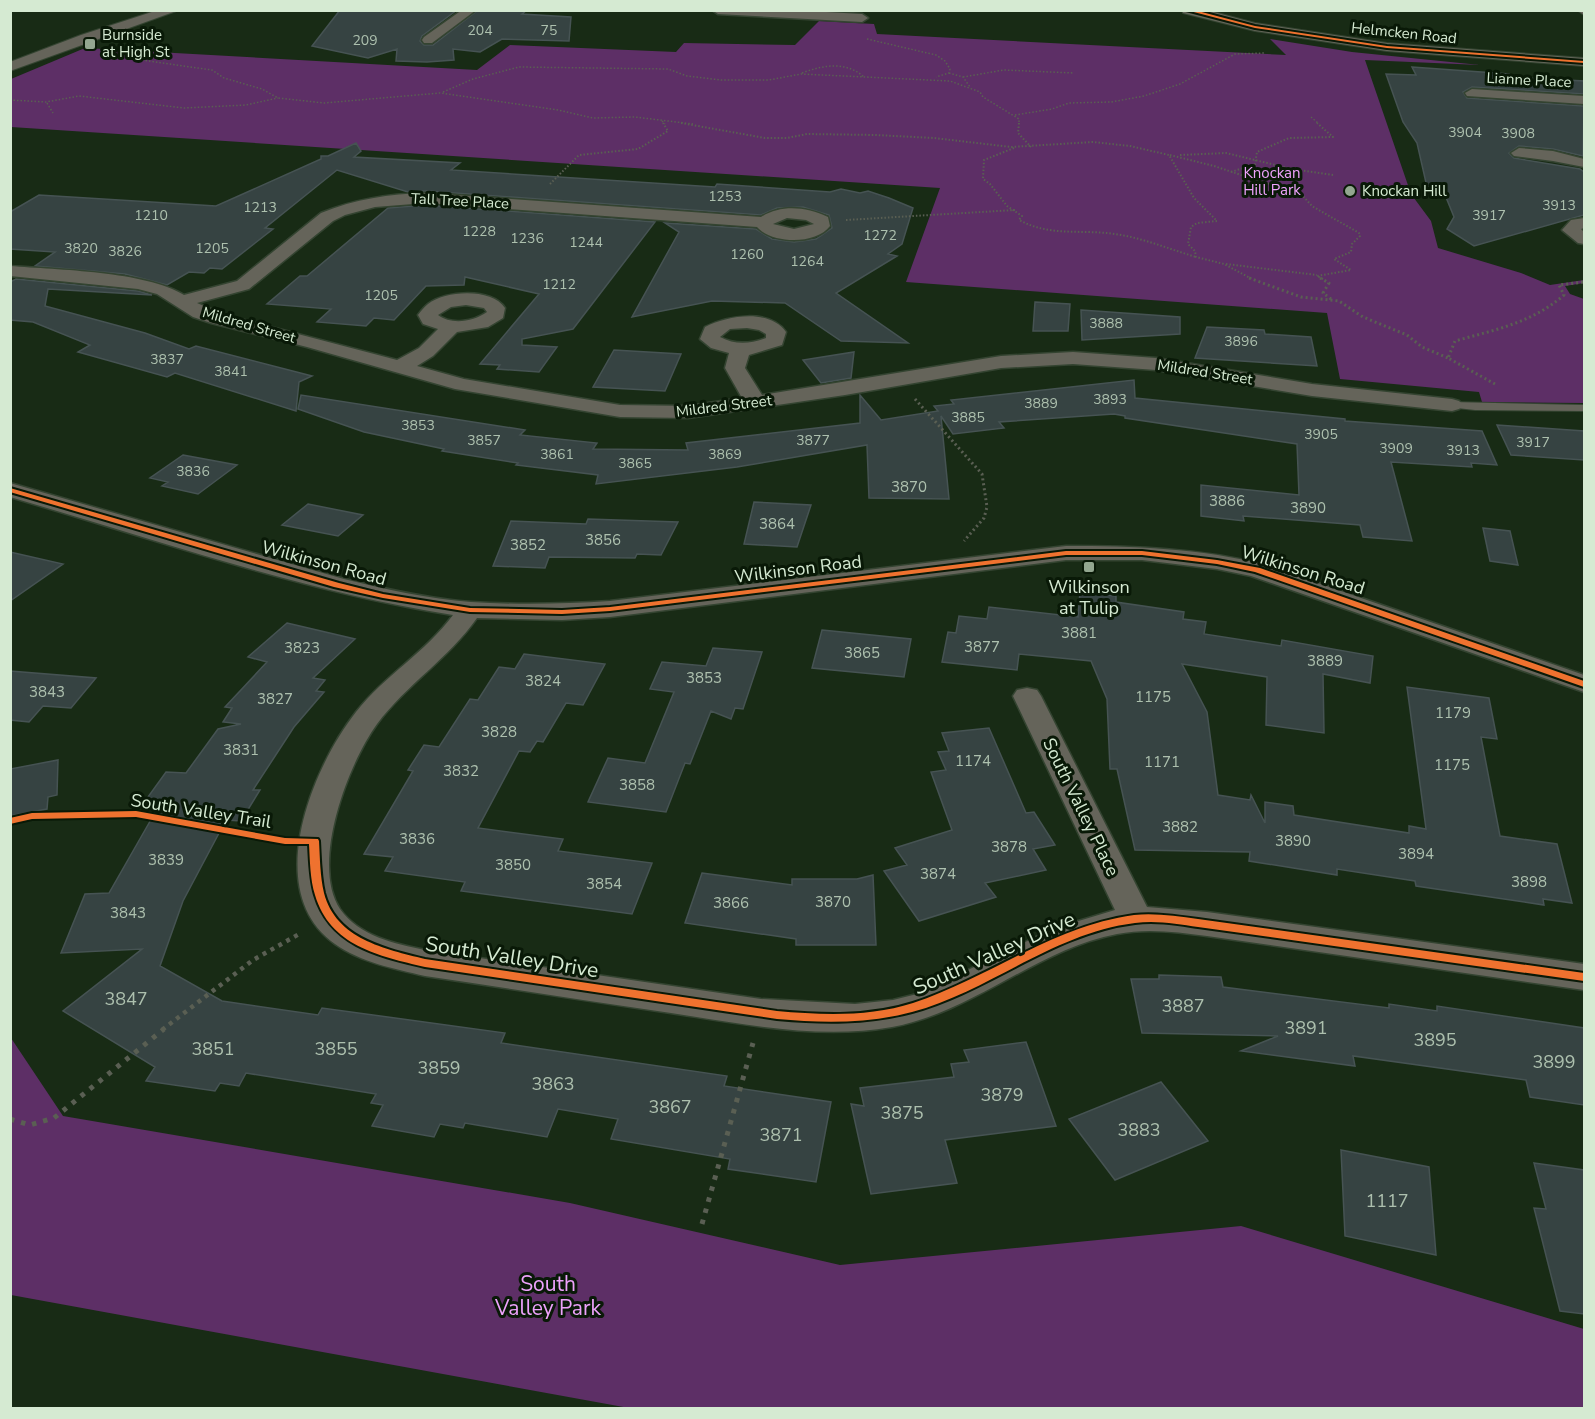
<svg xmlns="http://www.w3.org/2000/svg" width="1595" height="1419" viewBox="0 0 1595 1419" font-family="'Nunito Sans',sans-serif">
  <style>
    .green { fill: #5d2f66 }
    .building { fill: #364342; stroke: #465353; stroke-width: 1.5 }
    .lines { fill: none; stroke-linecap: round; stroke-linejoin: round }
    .service-casing { stroke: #344431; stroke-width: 2 }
    .minor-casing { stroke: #344431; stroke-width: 3 }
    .tertiary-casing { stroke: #344431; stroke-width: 2 }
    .secondary-casing { stroke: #344431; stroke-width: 2 }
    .path-far4 { stroke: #5a5f53; stroke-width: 1.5; stroke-dasharray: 1.5 2; stroke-linecap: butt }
    .path-far3 { stroke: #5a5f53; stroke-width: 2; stroke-dasharray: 1.5 2; stroke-linecap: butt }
    .path-far2 { stroke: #5a5f53; stroke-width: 3; stroke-dasharray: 2 3; stroke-linecap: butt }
    .path-far1 { stroke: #5a5f53; stroke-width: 4.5; stroke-dasharray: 4 5; stroke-linecap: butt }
    .path { stroke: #5a5f53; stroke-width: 5; stroke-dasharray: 4.5 7; stroke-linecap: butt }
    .service { fill: #65645a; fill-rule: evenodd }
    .minor { fill: #65645a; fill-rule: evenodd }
    .tertiary { fill: #65645a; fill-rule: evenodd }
    .secondary { fill: #646659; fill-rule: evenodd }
    .cycleway-casing { stroke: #091907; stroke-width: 4 }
    .cycleway { fill: #ef722f; fill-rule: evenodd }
    .poi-dot { fill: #93a790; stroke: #091907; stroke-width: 2 }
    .labels { text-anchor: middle; stroke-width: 6; stroke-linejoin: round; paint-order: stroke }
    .far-number-label { font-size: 14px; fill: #adc0ae }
    .far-street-label { font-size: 15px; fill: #d5ead2; stroke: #091907 }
    .far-poi-label { font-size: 15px; fill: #d5ead2; stroke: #091907; text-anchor: start }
    .far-park-label { font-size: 15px; fill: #eea2fc; stroke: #091907 }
    .number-label { font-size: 15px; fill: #adc0ae }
    .street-label { font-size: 18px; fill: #d5ead2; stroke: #091907 }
    .poi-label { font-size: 18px; fill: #d5ead2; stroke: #091907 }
    .near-number-label { font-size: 18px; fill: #adc0ae }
    .near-street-label { font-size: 21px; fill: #d5ead2; stroke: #091907 }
    .near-park-label { font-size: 21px; fill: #eea2fc; stroke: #091907 }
  </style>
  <rect width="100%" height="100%" fill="#182b15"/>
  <!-- green -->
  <path class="green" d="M819,21L874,24L877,34L1286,55L1270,39L1352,52L1480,65L1365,60L1411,194L1431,221L1438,248L1521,273L1550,285L1584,280V283L1565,286L1570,294L1584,299V403L1482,402L1479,392L1340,379L1327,313L906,282L940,188L11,127V79L85,48L477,70L510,45L676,52L684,43L795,45Z
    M11,1038L63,1116L570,1203L840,1265L1241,1226L1584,1329V1408H629L11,1295Z"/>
  <!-- building -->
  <path class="building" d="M340,10H457L422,36L420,41L424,45H433L478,10H527L522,14L571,17L569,41L502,39L480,52L453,49L454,60L427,62L396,61L397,49L368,58L312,46Z
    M1412,67L1509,74L1510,77L1584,81V94L1472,87L1463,92L1467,98L1584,106L1583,156L1553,149L1519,146L1509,153L1514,158L1580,169L1584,172V215L1474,246L1447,229L1454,217L1443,190L1427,187L1417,143L1403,122L1386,74L1416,75Z
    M356,143L361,151L354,157L460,163L451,170L715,187L717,184L830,192L841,189L860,193L868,191L889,198L913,208L902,244L888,254L897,256L836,293L908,343L841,341L785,303L712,301L632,317L679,232L665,223L756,229L772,239L794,242L816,239L832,228L829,215L803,207L777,208L761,215L426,191L408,192L337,170L265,228L273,229L222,269L210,268L204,273L189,272L167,285L125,274L35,266L55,252L10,249V212L39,195L216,206L321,159V156H328Z
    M426,205L655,222L573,329L522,339V345L557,347L539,372L497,369L500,365L480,364L539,294L465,277L464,285L426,286L394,320L374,318L366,326L317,322L331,309L267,304L300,276H307L388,208Z
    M16,279L138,291L152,295L48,289L45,306L145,333L189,349L196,346L312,376L299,382L296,411L175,373L167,377L78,352L90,345L33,322L10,320V282Z
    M1035,302L1070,304L1068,331H1033Z
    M1081,310L1180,317V334L1082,340Z
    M1207,327L1264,330L1265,334L1311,337L1317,366L1195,358Z
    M614,350L681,354L665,391L593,387Z
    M854,352L851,378L821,383L803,360Z
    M1134,380L1135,398L1345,419V421L1482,431L1497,465L1471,463L1472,467L1391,462L1412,541L1363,537L1360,525L1243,516L1244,521L1201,516V485L1299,495L1297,444L1125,418V416L1114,414L999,422L1004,428L953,434L941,416L949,499L869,498L867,445L737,467L596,484L598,475L516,465L518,463L442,451L444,449L364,432L298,409L301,395L525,430L520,435L597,443L593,449L688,450L686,443L860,423V395L881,420L938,411L934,406L954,404L951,400Z
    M1497,425L1584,431V460L1511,455Z
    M183,455L237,465L198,494L162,486L168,482L150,478Z
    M754,502L811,505L797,547L744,544Z
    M308,504L363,515L338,536L282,525Z
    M588,519L678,522L661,555L637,554L635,558L549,557L545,568L493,566L511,521L586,524Z
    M1483,528L1510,531L1518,565L1490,561Z
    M10,552L63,564L10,601Z
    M1080,592L1116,596V602L1184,612L1183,619L1206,622L1204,634L1281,646L1282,640L1373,656L1370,683L1323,674L1324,733L1266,725L1267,677L1182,664L1207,712L1218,795L1250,800L1251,795L1265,823V802L1293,806L1294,815L1409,833V826L1426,829L1407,687L1489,698L1497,739L1481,737L1500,836L1557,844L1572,903L1543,899L1544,905L1416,886L1415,881L1337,869V875L1249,861L1250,852L1135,850L1117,769H1110L1107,699L1091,661L1019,654L1017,670L942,662L948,632L956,633L959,616L987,619L989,607L1078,617Z
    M287,623L355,639L313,678L325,680L316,691L324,692L294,727L253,790H260L241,821L226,820L183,901L160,966L222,1001L318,1015L322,1008L505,1033L501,1043L727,1076L724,1086L831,1102L816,1182L728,1169L730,1159L611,1139L618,1119L558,1109L547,1137L465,1123L463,1128L440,1124L434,1137L372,1126L383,1105L371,1103L376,1094L246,1073L239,1086L220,1083L215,1091L146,1081L155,1067L63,1011L142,949L61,953L85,894L109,893L157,809L140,808L166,772L186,773L218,729L241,724L223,722L232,708L225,707L267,662L248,657Z
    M822,630L911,639L904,677L812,668Z
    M713,648L762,652L743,709L735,708L731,719L711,711L690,764L685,763L666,812L588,802L608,758L645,763L674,692L650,689L662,662L706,666Z
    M524,654L605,664L583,705L566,703L543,742L537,741L530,752L519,751L478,828L563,839L558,851L652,863L632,914L461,891L465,882L385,871L393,857L364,854L413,771L408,770L424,745L439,747L470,699L478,700L499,667L515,669Z
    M10,671L96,678L71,708L43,706L29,722L10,720Z
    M989,728L1026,813L1034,812L1055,845L1033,849L1046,870L985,883L996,897L919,921L884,871L907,865L895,848L952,830L931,772L946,770L938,752L949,751L942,733Z
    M58,760L57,795L48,797L47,809L10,816V769Z
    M702,873L792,885V879H857L873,875L876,945H796V939L685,923Z
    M1159,975L1221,977L1223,987L1389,1008V1004L1437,1011V1006L1584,1028V1105L1530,1097L1526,1080L1353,1056L1355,1066L1241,1051L1278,1036L1142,1033L1131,979H1159Z
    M1026,1042L1056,1126L945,1140L957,1183L871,1194L851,1104L864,1106L860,1088L954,1077L951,1064L969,1062L964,1050Z
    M1161,1082L1208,1141L1115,1180L1069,1119Z
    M1341,1150L1429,1167L1436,1255L1345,1236Z
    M1534,1163L1584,1170V1314L1560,1311L1534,1208L1546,1209Z"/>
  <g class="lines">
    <!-- service casing -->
    <g class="service-casing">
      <path id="service" d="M1577,10H1584V15Z
        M1452,402L1584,405V411L1475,410L1448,407V403Z"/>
    </g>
    <!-- minor casing -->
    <g class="minor-casing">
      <path id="minor" d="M462,10H476L432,43H424L422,40L424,37Z
        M712,10H791L862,14L868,18L862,22L718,14Z
        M1472,89L1584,96V104L1467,96L1465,93Z
        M1519,148L1553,151L1584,159V167L1553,161L1514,156L1511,153Z
        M426,193L761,217C782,204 806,207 828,217L830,226C816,245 772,244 757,227L426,203L375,207L345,215L333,221L249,289L197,303L225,315L397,360L419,348L438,329L423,324L418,315C421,311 424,307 428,304C446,290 492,288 505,308L503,318L488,327L457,332L433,356L417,366L464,379L620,405L688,406L742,398L725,368L729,353L711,348L700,339L705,327C727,316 769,308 786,332L782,345L749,355L745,368L762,395L1001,356L1073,352L1156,358L1312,384L1452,399L1459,401L1463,405L1459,409L1452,411L1312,396L1156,370L1073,364L1001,368L845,395L688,418L620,417L455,389L307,347L211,323L193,317L157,294L138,289L10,276V266C58,270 145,271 184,295L237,281L321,213C355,199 389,194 426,193ZM787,218L806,220L814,224L794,229L773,224ZM466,305L484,308L487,312C473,322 451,325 438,315L451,307ZM747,328L759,330L766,334V338C750,344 735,345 720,337L730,329Z
        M1584,218V228L1581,229L1584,232V244L1578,243L1562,230L1571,220Z
        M10,483L344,579C385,589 429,599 471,602C517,605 564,604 610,601L1066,546C1134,546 1200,548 1266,565L1584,675V692L1251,576L1217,569L1142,560H1066L610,617L562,620L477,618C449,658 406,685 377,724C348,764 310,864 340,909C359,936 395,944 425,950L761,999L855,1004L893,1000L921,993L1052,929L1115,910L1013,696L1017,690L1027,688L1037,690L1041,696L1147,907L1207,912L1584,964V990L1207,936C1177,932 1147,928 1117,934C1037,949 974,1012 892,1027C819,1040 744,1024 671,1013C589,1001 507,988 425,976C395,969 360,962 335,944C261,892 312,768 356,712C384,676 426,652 453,615C302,591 157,540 10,497Z"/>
    </g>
    <!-- tertiary casing -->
    <g class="tertiary-casing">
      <path id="tertiary" d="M158,10H179L10,71V62L81,35Z"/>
    </g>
    <!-- secondary casing -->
    <g class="secondary-casing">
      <path id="secondary" d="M1182,10H1206L1255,23L1387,43L1584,58V66L1387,51L1255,31L1183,13Z"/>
    </g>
    <!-- path-far4 -->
    <path class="path-far4" d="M867,39L936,55L945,61L950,69L949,73L936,77
      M142,60L212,70L224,78L262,89L278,98L324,103L440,93L558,110L593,118L635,117L693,124
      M802,73C823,65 846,61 864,77
      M949,73L963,77L970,87
      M963,77L1004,70L1074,73
      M443,92L473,79L519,67L668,69L687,76L721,80H769L801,74L950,81L980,92L983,97L1019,119V124
      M10,100L46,102L79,96L184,108L246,105L278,98
      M47,103L53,113
      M1015,115L1052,109L1069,103L1111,102L1144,96L1180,84L1235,54L1265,53
      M1311,117L1319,124
      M662,121L665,124"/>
    <!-- path-far3 -->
    <path class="path-far3" d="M681,123L765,138H787L807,134L875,135L934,138L1011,147L1093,142L1130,146L1169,155L1194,198L1217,221L1197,223L1191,227L1188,244L1195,251L1196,257L1224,264L1252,279
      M1019,123L1018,133L1031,147
      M1014,148L984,160L983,179L990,184L1007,206L1022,216L1019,220C1050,237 1081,229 1115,234C1143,238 1169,249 1196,257
      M1170,155L1214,166L1302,195L1312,206L1359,233L1360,236L1352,244L1351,252L1334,259L1351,270L1317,276L1323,279
      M1180,155L1226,153L1292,169L1333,175
      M1231,172L1255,164L1257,152L1289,138L1333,137L1317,123
      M550,184L579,155L638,149L668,131L663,123
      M846,220L1015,210
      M1226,264L1317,275"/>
    <!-- path-far2 -->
    <path class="path-far2" d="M1249,278L1301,297L1339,301L1363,317L1407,335L1422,347L1448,358
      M1320,278L1329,283L1323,293L1331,299
      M1495,384L1448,358L1455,341C1494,330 1532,323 1564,295L1559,285L1584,282
      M915,399L982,474L987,507L984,518L964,541"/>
    <!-- path-far1 -->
    <path class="path-far1" d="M162,1030L253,960L301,933"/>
    <!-- path -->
    <path class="path" d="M10,1119L30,1125L54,1118L164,1029
      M702,1224L753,1043"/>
    <!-- service -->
    <use href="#service" class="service"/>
    <!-- minor -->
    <use href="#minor" class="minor"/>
    <!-- tertiary -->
    <use href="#tertiary" class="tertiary"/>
    <!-- secondary -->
    <use href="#secondary" class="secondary"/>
    <!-- cycleway casing -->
    <g class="cycleway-casing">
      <path id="cycleway" d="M1194,10L1255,26L1387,46L1584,61V63L1387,48L1255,28L1186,10Z
        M10,488L339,583L383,594L470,608L562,610L610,607L1066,551H1142L1217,560L1260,568L1584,681V687L1255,572L1217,564L1142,555H1066L610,611L562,614L470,612L383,598L334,587L10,492Z
        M136,811L285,838L318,839L319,841C320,858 320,876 324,893C336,939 385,949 425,959L777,1011C822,1015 870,1017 913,1003C989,978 1053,926 1134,915C1155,913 1177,916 1198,919L1584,973V981L1198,927C1178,924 1156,920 1135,923C1053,933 990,991 912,1012C867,1024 822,1023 777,1019L425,967C379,956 330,946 315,895C310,879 310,861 309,844H285L136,817L32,819L10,824V818L32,813Z"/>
    </g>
    <!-- cycleway -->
    <use href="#cycleway" class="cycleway"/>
  </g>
  <!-- markers -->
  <g class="poi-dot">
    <rect x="84" y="38" width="12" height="12" rx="3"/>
    <circle cx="1350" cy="191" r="6"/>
    <rect x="1083" y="561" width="12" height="12" rx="3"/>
  </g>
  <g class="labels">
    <!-- far-number labels -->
    <g class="far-number-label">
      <text x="480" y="35">204</text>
      <text x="549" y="35">75</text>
      <text x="365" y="45">209</text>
      <text x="1465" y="137">3904</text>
      <text x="1518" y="138">3908</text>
      <text x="725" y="201">1253</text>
      <text x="1559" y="210">3913</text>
      <text x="260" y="212">1213</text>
      <text x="151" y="220">1210</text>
      <text x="1489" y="220">3917</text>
      <text x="479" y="236">1228</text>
      <text x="880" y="240">1272</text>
      <text x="527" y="243">1236</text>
      <text x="586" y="247">1244</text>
      <text x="81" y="253">3820</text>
      <text x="212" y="253">1205</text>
      <text x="125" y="256">3826</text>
      <text x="747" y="259">1260</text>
      <text x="807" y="266">1264</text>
      <text x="559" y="289">1212</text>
      <text x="381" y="300">1205</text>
      <text x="1106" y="328">3888</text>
      <text x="1241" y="346">3896</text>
      <text x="167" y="364">3837</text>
      <text x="231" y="376">3841</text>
      <text x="1110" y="404">3893</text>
      <text x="1041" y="408">3889</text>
      <text x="968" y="422">3885</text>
      <text x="418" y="430">3853</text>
      <text x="1321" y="439">3905</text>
      <text x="484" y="445">3857</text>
      <text x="813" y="445">3877</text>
      <text x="1533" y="447">3917</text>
      <text x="1396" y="453">3909</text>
      <text x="1463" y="455">3913</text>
      <text x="557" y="459">3861</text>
      <text x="725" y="459">3869</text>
      <text x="635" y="468">3865</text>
      <text x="193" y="476">3836</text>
    </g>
    <!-- far-street labels -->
    <g class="far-street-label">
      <text transform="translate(1404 33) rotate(6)" y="5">Helmcken Road</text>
      <text transform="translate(1529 80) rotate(3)" y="5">Lianne Place</text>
      <text transform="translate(460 201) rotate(3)" y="5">Tall Tree Place</text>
      <text transform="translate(249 325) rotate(16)" y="5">Mildred Street</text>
      <text transform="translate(1205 372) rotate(9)" y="5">Mildred Street</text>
      <text transform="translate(724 406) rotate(-7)" y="5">Mildred Street</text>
    </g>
    <!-- far-poi labels -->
    <g class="far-poi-label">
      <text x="102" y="40">Burnside<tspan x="102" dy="17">at High St</tspan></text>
      <text x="1362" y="196">Knockan Hill</text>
    </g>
    <!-- far-park labels -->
    <g class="far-park-label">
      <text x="1272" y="178">Knockan<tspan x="1272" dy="17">Hill Park</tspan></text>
    </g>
    <!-- number labels -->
    <g class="number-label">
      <text x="909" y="492">3870</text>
      <text x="1227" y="506">3886</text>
      <text x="1308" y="513">3890</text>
      <text x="777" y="529">3864</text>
      <text x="603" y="545">3856</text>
      <text x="528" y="550">3852</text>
      <text x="1079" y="638">3881</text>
      <text x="982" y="652">3877</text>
      <text x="302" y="653">3823</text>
      <text x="862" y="658">3865</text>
      <text x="1325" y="666">3889</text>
      <text x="704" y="683">3853</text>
      <text x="543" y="686">3824</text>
      <text x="47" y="697">3843</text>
      <text x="1153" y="702">1175</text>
      <text x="275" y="704">3827</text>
      <text x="1453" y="718">1179</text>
      <text x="499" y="737">3828</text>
      <text x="241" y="755">3831</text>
      <text x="973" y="766">1174</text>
      <text x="1162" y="767">1171</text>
      <text x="1452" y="770">1175</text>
      <text x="461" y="776">3832</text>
      <text x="637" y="790">3858</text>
      <text x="1180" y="832">3882</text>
      <text x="417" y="844">3836</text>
      <text x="1293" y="846">3890</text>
      <text x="1009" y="852">3878</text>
      <text x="1416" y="859">3894</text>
      <text x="166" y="865">3839</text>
      <text x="513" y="870">3850</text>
      <text x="938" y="879">3874</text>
      <text x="1529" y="887">3898</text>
      <text x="604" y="889">3854</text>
      <text x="833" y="907">3870</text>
      <text x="731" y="908">3866</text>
      <text x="128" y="918">3843</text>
    </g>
    <!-- street labels -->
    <g class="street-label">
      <text transform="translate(324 563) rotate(15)" y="6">Wilkinson Road</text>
      <text transform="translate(798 569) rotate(-7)" y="6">Wilkinson Road</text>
      <text transform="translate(1303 570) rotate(17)" y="6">Wilkinson Road</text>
      <text transform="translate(1081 807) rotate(64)" y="6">South Valley Place</text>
      <text transform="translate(201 811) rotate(9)" y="6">South Valley Trail</text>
    </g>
    <!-- poi labels -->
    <g class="poi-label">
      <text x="1089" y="593">Wilkinson<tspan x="1089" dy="21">at Tulip</tspan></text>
    </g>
    <!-- near-number labels -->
    <g class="near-number-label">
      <text x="126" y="1005">3847</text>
      <text x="1183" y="1012">3887</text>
      <text x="1306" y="1034">3891</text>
      <text x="1435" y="1046">3895</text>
      <text x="213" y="1055">3851</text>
      <text x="336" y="1055">3855</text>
      <text x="1554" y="1068">3899</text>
      <text x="439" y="1074">3859</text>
      <text x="553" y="1090">3863</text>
      <text x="1002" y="1101">3879</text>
      <text x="670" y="1113">3867</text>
      <text x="902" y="1119">3875</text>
      <text x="1139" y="1136">3883</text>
      <text x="781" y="1141">3871</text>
      <text x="1387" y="1207">1117</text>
    </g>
    <!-- near-street labels -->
    <g class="near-street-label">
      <text transform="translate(994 953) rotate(-24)" y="7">South Valley Drive</text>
      <text transform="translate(512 957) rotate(9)" y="7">South Valley Drive</text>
    </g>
    <!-- near-park labels -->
    <g class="near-park-label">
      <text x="548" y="1291">South<tspan x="548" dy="24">Valley Park</tspan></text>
    </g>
  </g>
  <!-- border -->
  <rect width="1595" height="1419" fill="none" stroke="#d5ead2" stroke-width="24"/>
</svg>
